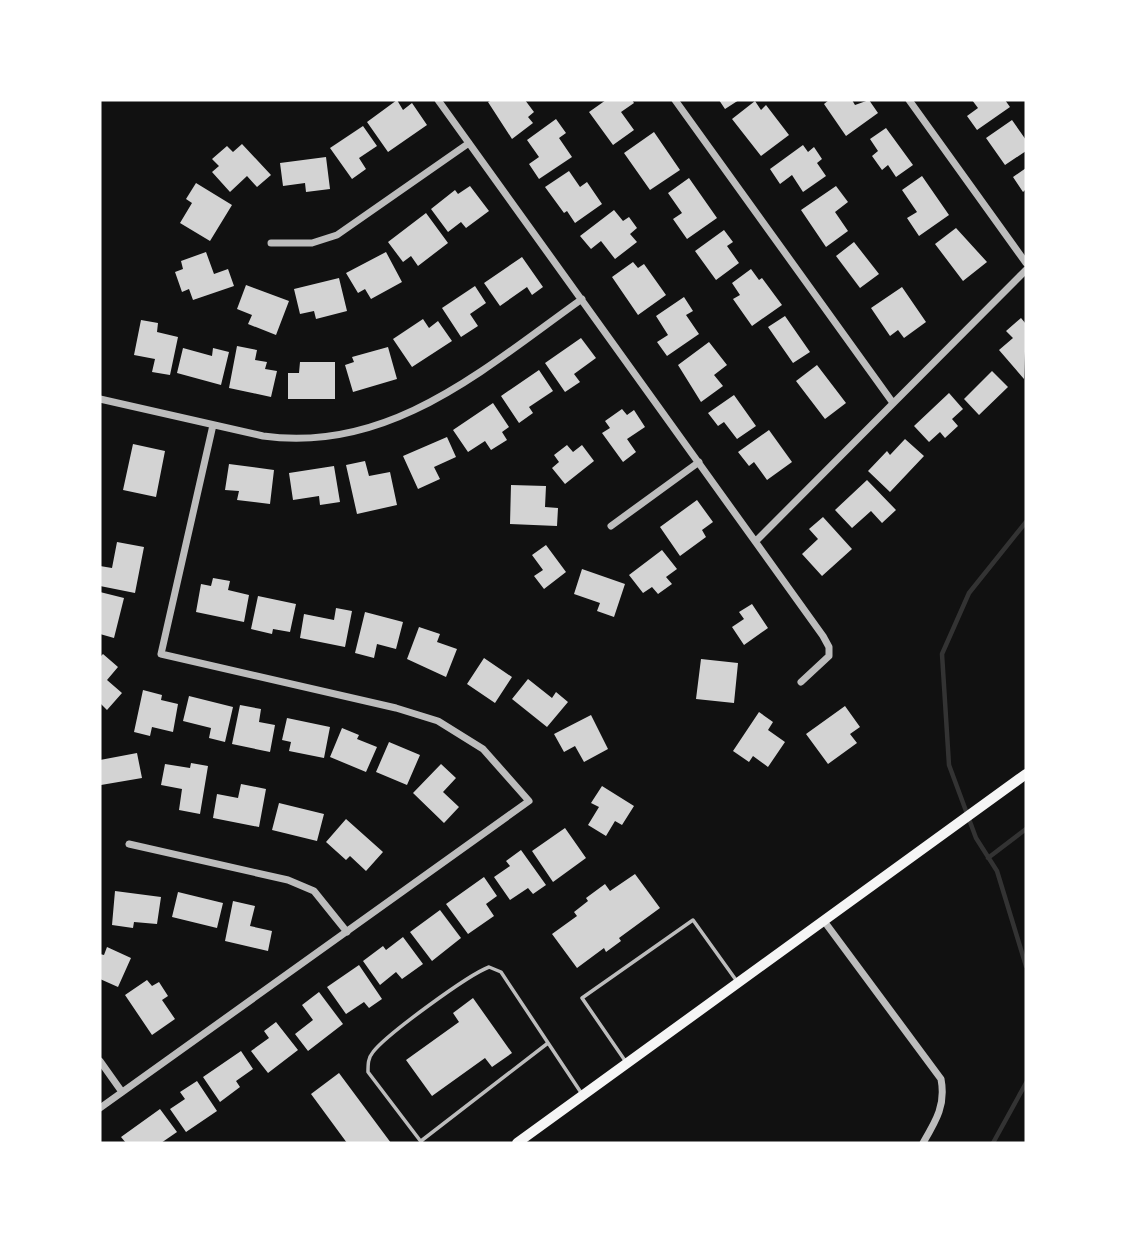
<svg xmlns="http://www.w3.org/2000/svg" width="1126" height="1243" viewBox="0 0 1126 1243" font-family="Raleway,sans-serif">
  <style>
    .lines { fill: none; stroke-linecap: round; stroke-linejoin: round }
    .stream { stroke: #333; stroke-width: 4.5 }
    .building { fill: #d3d3d3 }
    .service { stroke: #bcbcbc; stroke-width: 3.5 }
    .minor { stroke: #bcbcbc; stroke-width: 7 }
    .secondary { stroke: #f5f5f5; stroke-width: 10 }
  </style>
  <rect width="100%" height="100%" fill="#111"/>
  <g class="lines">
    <!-- stream -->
    <path class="stream" d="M1026,522L969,593L942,654L949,765L976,838L997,871L1026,966
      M988,858L1026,829
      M993,1143L1026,1083"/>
  </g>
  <!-- building -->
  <path class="building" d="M397,100L403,110L412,103L427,125L388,152L367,122Z
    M492,100H525L534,112L528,117L533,123L512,139L488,102Z
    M606,100H632L634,103L621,112L634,130L613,145L589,112Z
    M719,100H739L725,109Z
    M829,100H852L855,105L869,100L878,113L846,136L824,104Z
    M972,100H1005L1010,107L977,130L967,116L978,108Z
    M755,101L761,110L766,105L789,135L761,156L732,119Z
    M556,119L566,133L559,138L572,157L539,179L529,164L539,157L527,140Z
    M1012,120L1026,140V151L1005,165L986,138Z
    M363,126L377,146L359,158L366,169L352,179L330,148Z
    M886,128L913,165L896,177L888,165L882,170L872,156L878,151L870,139Z
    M654,132L680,170L650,190L624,153Z
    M242,144L271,175L257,187L247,176L230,192L212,172L219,166L212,159L227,146L233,152Z
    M803,145L808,152L814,147L822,159L817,163L826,176L803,192L792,175L780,184L770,169Z
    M326,157L330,189L306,192L305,183L283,186L280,163Z
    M1026,168V189L1023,192L1013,177Z
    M569,171L580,187L587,182L602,204L575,223L567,211L564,213L545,187Z
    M922,176L949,215L919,236L907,218L917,212L902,190Z
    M689,178L717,218L687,239L673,219L682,213L668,193Z
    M196,183L232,205L210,241L180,223L192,203L186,199Z
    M470,186L489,211L466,228L461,222L448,232L431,209L455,190L458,194Z
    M836,186L848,202L835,212L848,231L826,247L801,210Z
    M614,210L623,221L629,217L637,228L630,234L637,242L615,259L601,241L591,249L580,236Z
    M426,213L448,243L418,266L411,256L403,262L388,242Z
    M956,228L987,262L963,281L935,244Z
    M724,230L733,242L727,246L739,263L716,280L695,251Z
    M854,242L879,274L860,288L836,256Z
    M206,252L214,274L228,269L234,286L193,300L189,289L182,292L175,272L183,269L181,261Z
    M386,252L402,282L371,299L365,289L358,293L346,273Z
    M522,257L543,287L532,295L527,287L500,306L484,283Z
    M633,262L638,268L644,264L666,295L638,315L612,277Z
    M751,269L759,280L762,278L782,305L752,326L733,299L740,295L732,283Z
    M339,278L347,311L316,319L314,311L300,314L294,289Z
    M246,285L289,301L276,335L248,324L252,315L237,309Z
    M475,286L486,303L470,314L478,326L461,337L442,308Z
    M902,287L926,322L904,338L898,330L890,336L871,308Z
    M684,297L693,311L686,315L699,334L667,356L657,342L668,335L656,316Z
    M785,316L810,352L793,363L768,327Z
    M1021,318L1026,324L1024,379L999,350L1013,338L1006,331Z
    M423,319L429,328L438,321L452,341L412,367L393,339Z
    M141,320L158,323L157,332L178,337L170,375L152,372L155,359L134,355Z
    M581,338L596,358L574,374L580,382L565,392L545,363Z
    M709,342L727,365L714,375L723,386L701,402L678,365Z
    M237,346L257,350L255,360L267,362L265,369L277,371L271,397L229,388Z
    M388,347L397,379L353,392L345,365L354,362L352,357Z
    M183,348L212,356L213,348L229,352L221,385L177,373Z
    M300,362H335V399H288V373H299Z
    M817,365L846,403L825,419L796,381Z
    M539,370L553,391L529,407L533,413L519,423L501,396Z
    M992,371L1008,387L979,415L964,399Z
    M949,393L963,409L952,419L958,426L945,438L940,432L929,442L914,426Z
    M734,395L756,426L737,439L724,422L718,426L708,413Z
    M493,403L509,427L502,432L507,440L491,450L485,441L468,452L453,430Z
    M622,409L627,415L634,410L645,427L627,439L636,452L623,462L602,433L610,428L605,421Z
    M769,430L792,462L767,480L754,462L749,466L738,452Z
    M447,437L456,457L434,467L440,479L418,489L403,456Z
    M905,439L924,456L890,492L868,471L887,451L890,455Z
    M133,444L165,451L156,497L123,490Z
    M567,445L573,452L582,445L594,461L565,484L552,468L559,462L554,455Z
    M365,461L369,476L390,472L397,505L357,514L346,465Z
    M229,464L274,470L270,504L237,500L239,491L225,490Z
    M334,466L340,502L320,505L319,496L293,500L289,473Z
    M867,480L896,510L882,523L871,511L852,528L835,510Z
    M511,485L546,486L545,507L558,508L557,526L510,524Z
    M697,500L713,522L702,530L706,537L680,556L660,527Z
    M823,517L852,549L822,576L802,554L818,539L809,529Z
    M117,542L144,547L135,593L100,586V566L112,568Z
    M546,545L566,572L544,589L534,576L543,570L532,555Z
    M662,550L677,569L666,577L672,584L658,594L652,587L643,593L629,575Z
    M582,569L625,584L614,617L597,611L600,603L574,594Z
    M213,578L230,581L228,590L249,595L244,622L196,612L201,584L211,586Z
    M100,592L124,598L114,638L100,634Z
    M258,596L296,604L290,632L273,629L272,634L251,629Z
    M752,604L768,628L744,645L732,627L744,619L739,612Z
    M336,608L352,611L345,647L300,638L304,614L334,620Z
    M365,612L403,622L396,649L377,644L374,658L355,653Z
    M419,627L440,634L437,642L457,649L446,677L407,659Z
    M103,654L118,667L107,680L122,693L107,710L100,703V657Z
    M484,658L512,677L495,703L467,684Z
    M701,659L738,663L734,703L696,699Z
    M528,679L552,698L556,692L568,702L547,727L512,699Z
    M143,690L162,695L161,700L178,704L173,732L152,727L150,736L134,732Z
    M189,696L233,707L225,742L209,738L211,728L183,721Z
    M240,705L261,709L259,722L275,725L270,752L232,744Z
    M845,706L860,727L850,734L857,743L828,764L806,734Z
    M759,712L773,722L768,730L785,742L768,767L753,756L749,762L733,751Z
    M591,715L608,749L584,762L575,746L564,752L554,734Z
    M287,718L330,727L324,758L289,751L291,742L282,740Z
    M342,728L359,735L357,739L377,747L366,772L330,757Z
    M389,742L420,755L407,785L376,772Z
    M137,753L142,778L101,785L100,760Z
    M191,763L208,766L200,814L179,810L182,789L161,785L165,764L190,768Z
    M441,764L456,778L443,792L459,807L444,823L413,793Z
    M241,784L266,789L259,827L213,818L217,794L238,798Z
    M602,786L634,806L622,825L615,821L606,836L588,825L599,807L591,803Z
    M279,803L324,814L317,841L272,830Z
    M346,819L383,852L366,871L350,856L346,860L326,842Z
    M565,828L586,858L553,882L532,851Z
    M521,850L546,885L533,894L528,888L510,900L494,877L510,866L506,861Z
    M635,874L660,908L619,938L621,941L606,952L604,948L577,968L552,934L577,916L574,912L588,901L586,898L605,884L610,891Z
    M484,877L497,896L486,904L494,916L468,934L446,904Z
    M115,891L161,897L157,924L134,922L133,928L112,925Z
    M178,892L223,903L217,928L172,917Z
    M233,901L255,906L250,926L272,931L268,951L225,941Z
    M440,910L461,938L432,961L410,932Z
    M403,937L423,964L402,979L396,972L380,985L363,961L383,946L386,950Z
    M107,947L131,958L118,987L100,979V954L104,955Z
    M359,965L382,999L369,1008L364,1002L346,1014L327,987Z
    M147,980L152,986L159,982L168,996L162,1000L175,1019L152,1035L125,995Z
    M319,992L343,1024L308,1051L295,1034L313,1020L302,1005Z
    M473,998L512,1053L492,1067L485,1058L432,1096L406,1060L459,1022L453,1013Z
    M276,1022L298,1050L268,1073L251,1051L269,1038L264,1031Z
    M241,1051L253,1069L236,1081L240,1087L220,1102L203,1077Z
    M339,1073L391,1143H347L311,1094Z
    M197,1081L217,1111L186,1132L170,1109L185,1099L180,1092Z
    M160,1109L177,1132L161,1143H126L121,1137Z"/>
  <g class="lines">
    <!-- service -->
    <path class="service" d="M626,1062L582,998L693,920L736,980
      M421,1141L548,1043
      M422,1143L368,1072C368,1064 368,1058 373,1052C387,1034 468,975 489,967L501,972L582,1094"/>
    <!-- minor -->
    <path class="minor" d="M438,100L823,636L829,647V656L801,682
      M675,100L893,403
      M909,100L1026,263
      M271,243H312L337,235L469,143
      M100,399L263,436C390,454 485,368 582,299
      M611,526L699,462
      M756,541L1026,270
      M129,844L288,880L314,891L347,932
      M824,921L941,1079C946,1105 936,1121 923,1143
      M100,1061L122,1092
      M100,1108L529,801L483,749L438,721L396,708L161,654L213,425"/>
    <!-- secondary -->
    <path class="secondary" d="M517,1143L1026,774"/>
  </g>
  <!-- border -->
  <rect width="1126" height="1243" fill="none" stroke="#ffffff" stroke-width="203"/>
</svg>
